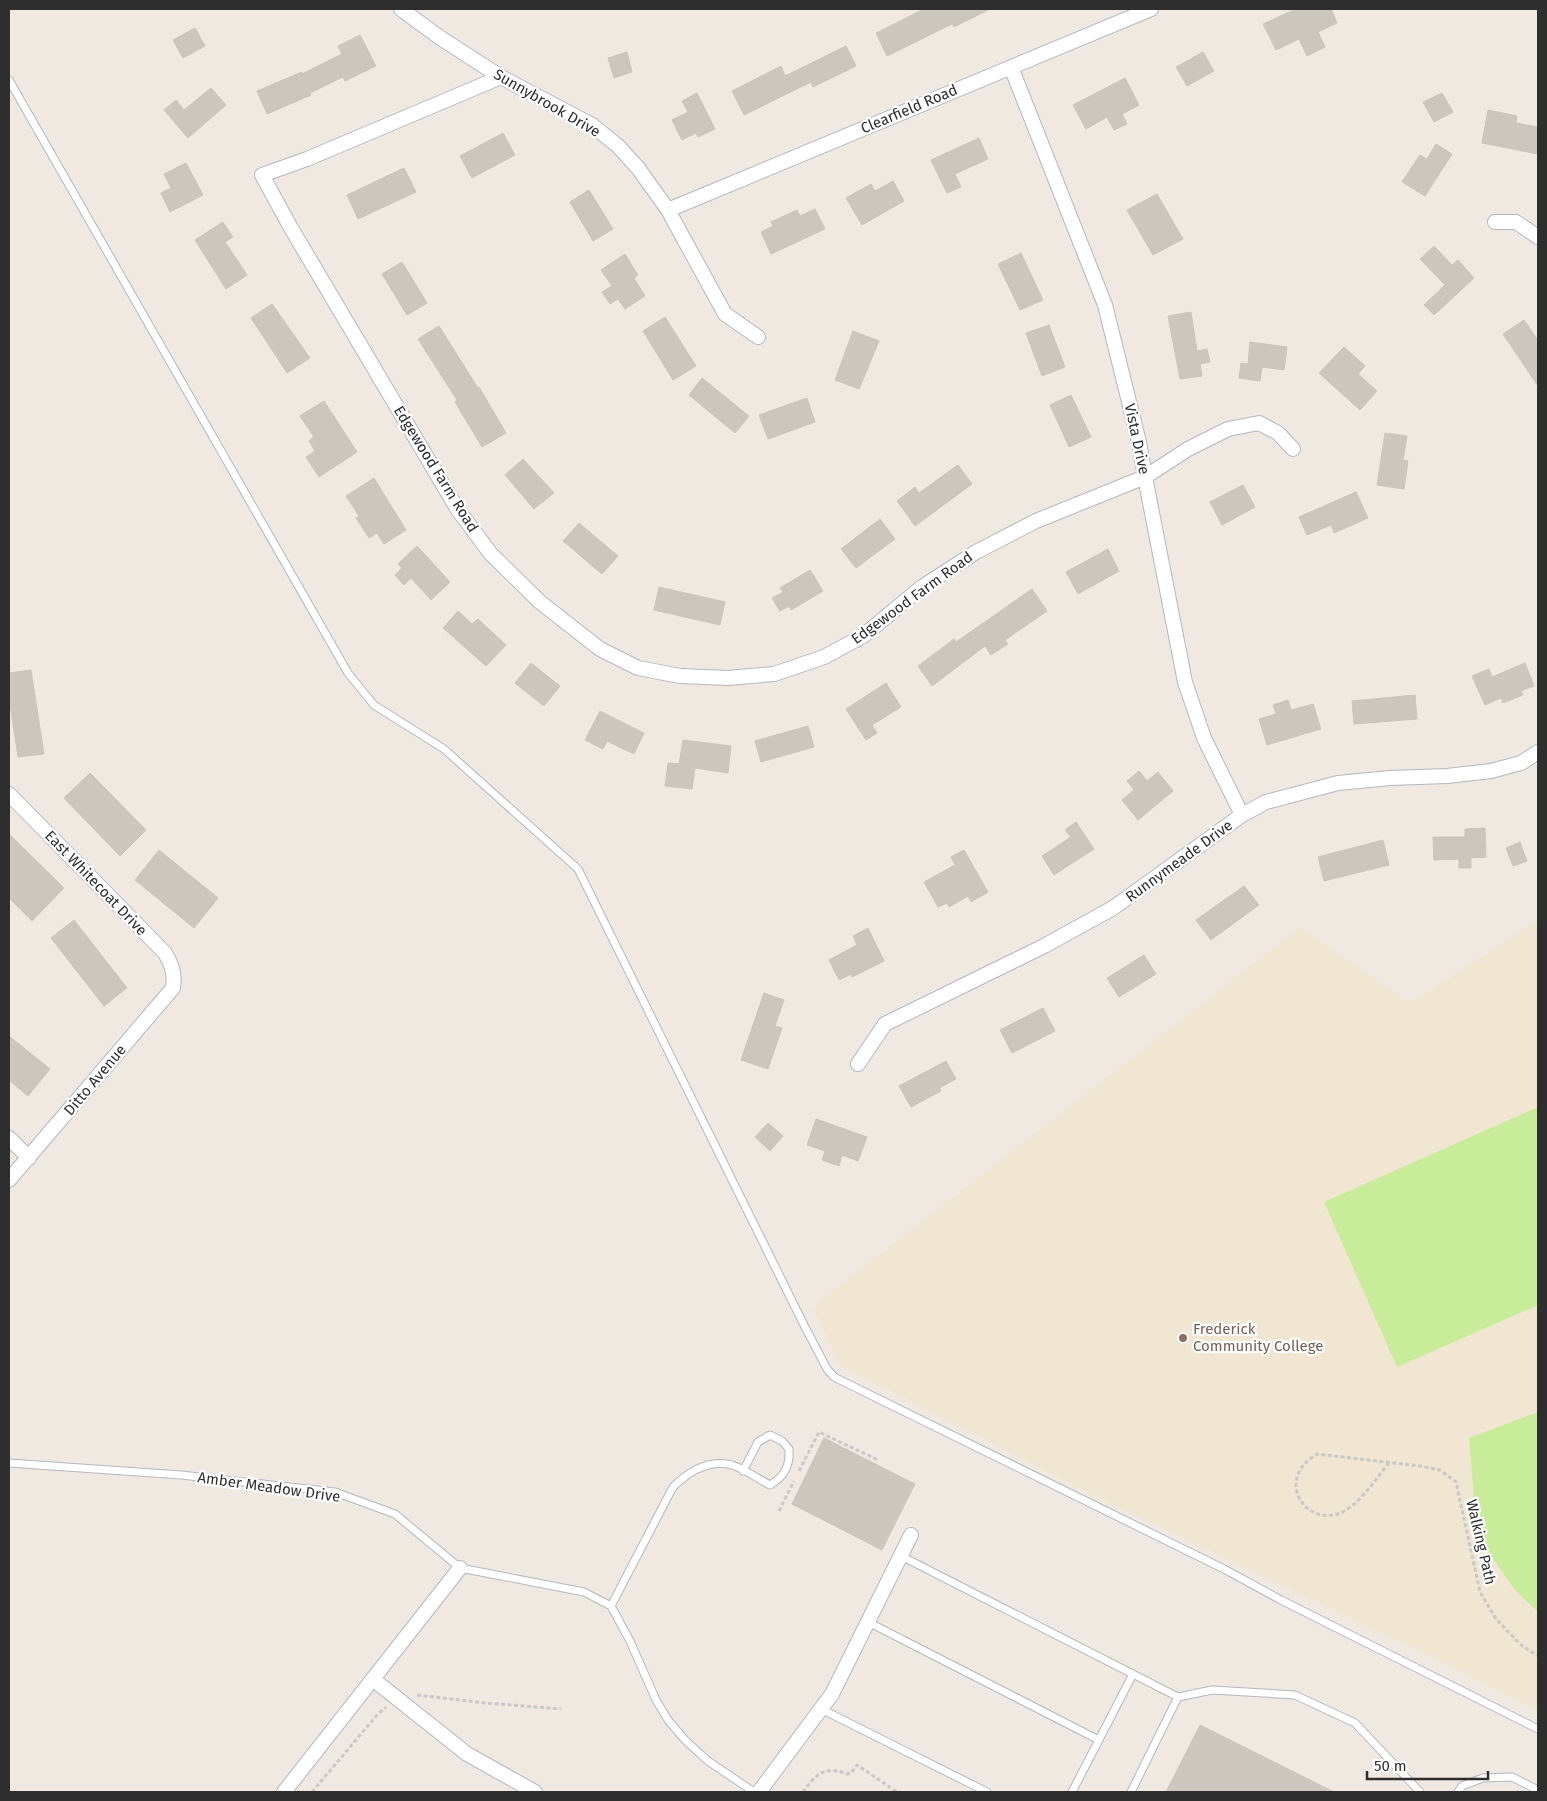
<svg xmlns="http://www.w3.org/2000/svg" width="1547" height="1801" viewBox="0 0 1547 1801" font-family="'Fira Sans',sans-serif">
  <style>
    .education { fill: #f0e6d1 }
    .pitch { fill: #c9ec9a }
    .building { fill: #cbc7bf; stroke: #cbc5ba }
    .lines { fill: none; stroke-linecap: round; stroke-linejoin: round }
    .service-casing { stroke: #b4b7c1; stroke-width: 9 }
    .minor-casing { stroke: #b4b7c1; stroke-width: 16 }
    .path { stroke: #c9c9c9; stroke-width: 3; stroke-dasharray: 4 2.5; stroke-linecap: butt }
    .service { stroke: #fff; stroke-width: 7 }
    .minor { stroke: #fff; stroke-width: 14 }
    .education-dot { fill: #8d6e63; stroke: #fff; stroke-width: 2 }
    .labels { text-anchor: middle; stroke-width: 4.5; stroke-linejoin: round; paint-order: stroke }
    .street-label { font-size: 15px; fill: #2e2e2e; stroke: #fff }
    .education-label { font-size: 15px; fill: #785e54; stroke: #fff; text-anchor: start }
  </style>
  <rect width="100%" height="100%" fill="#efe9e1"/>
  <!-- education -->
  <path class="education" d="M1538,920V1710L1403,1643L1087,1492L840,1365L814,1310L820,1301L1300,928L1410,1003Z"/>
  <!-- pitch -->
  <path class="pitch" d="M1538,1107V1305L1397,1367L1324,1202Z
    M1538,1412V1612L1515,1590L1485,1547L1475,1508L1469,1438Z"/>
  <!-- building -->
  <path class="building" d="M924,9H990L954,27L952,24L887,56L876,33Z
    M1296,9H1331L1337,23L1318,32L1325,47L1307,56L1299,39L1276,50L1263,24Z
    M195,28L205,46L183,58L173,40Z
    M360,35L376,66L345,81L343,77L310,93L311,95L267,114L257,91L302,72V74L342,54L338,46Z
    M846,46L856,66L813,87L811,82L744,115L732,91L781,66L785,76Z
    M627,52L632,72L614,78L608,58Z
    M1203,52L1214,71L1187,86L1176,67Z
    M1125,78L1139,105L1122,114L1127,124L1114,130L1107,117L1086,129L1073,105Z
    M211,88L226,105L188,138L164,110L176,100L184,110Z
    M697,93L715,129L698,137L696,133L682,140L672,120L688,112L682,101Z
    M1442,93L1453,112L1434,122L1423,102Z
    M1488,110L1517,116L1516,123L1538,127V154L1482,143Z
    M503,133L515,155L472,178L460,156Z
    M979,138L988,159L955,174L961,187L947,193L931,160Z
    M1436,144L1452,154L1425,196L1402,182L1420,155L1427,159Z
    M186,163L203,195L170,212L161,193L171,188L164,174Z
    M404,168L416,192L358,219L347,195Z
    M893,181L904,201L862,225L846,198L871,184L875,191Z
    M589,190L613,229L593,241L570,202Z
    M1157,194L1183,239L1153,255L1127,210Z
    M815,209L825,229L771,254L761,232L773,226L771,222L797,210L800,216Z
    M223,222L233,237L225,242L247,275L226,289L195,240Z
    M1434,246L1452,265L1458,260L1474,278L1434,315L1424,305L1445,285L1420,259Z
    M1021,253L1043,300L1020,310L998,264Z
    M625,254L638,275L634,278L645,296L625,309L618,299L610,304L602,292L612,286L601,270Z
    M402,262L427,303L407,315L382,274Z
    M272,304L310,358L287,373L251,318Z
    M1191,312L1197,351L1207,349L1210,362L1200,364L1202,376L1180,379L1168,316Z
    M665,317L696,366L673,380L643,331Z
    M1524,320L1538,340V386L1503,334Z
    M1049,325L1065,367L1042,376L1026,333Z
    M439,326L478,388L479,387L506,433L482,447L455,402L457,400L418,339Z
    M853,331L879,341L859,389L835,380Z
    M1250,342L1287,347L1284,370L1262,367L1260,381L1239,378L1241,363L1248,364Z
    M1344,347L1365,366L1358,374L1377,391L1360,410L1319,373Z
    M702,378L749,416L735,433L689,395Z
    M1071,395L1091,437L1069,447L1050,405Z
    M807,398L815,422L768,439L759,415Z
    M324,401L357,452L319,477L306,457L315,451L309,441L314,437L300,416Z
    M1385,433L1407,436L1403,460L1408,461L1404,489L1377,485Z
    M523,459L554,493L534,509L505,475Z
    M958,465L972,484L915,526L897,501L915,487L919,493Z
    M374,478L406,530L384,544L377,533L369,538L356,518L359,516L346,496Z
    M1243,485L1255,507L1222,525L1210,502Z
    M1356,492L1368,518L1334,533L1331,525L1307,535L1299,517Z
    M880,519L895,539L856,568L841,549Z
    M579,523L618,556L602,574L563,541Z
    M417,546L450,582L431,600L411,578L404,585L395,575L402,568L398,564Z
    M1108,549L1119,571L1078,594L1066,572Z
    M810,570L823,591L791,610L789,606L780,611L772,598L783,592L780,588Z
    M659,587L725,602L720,625L654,610Z
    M1032,589L1047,611L1005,640L1008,644L991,655L985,646L932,686L918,666L954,639L956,642Z
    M458,611L472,624L478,619L506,645L486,666L443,628Z
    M531,663L560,686L544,706L515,683Z
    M1525,663L1534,686L1521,691L1523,695L1503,703L1501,698L1485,705L1472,676L1489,669L1492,677Z
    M31,670L44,754L18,757L9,697V673Z
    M886,683L901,707L872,725L877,733L866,740L846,709Z
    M1415,695L1417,719L1354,724L1352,701Z
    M1288,700L1291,710L1313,704L1321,729L1267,745L1259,719L1276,714L1273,705Z
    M600,711L644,733L634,754L607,741L603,749L585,740Z
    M808,726L814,747L761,762L755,741Z
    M683,740L731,746L728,773L695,768L692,789L665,786L668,763L679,764Z
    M1139,771L1147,781L1158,772L1173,791L1138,820L1122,800L1134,790L1127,781Z
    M90,773L146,830L120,856L64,798Z
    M1076,822L1094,849L1054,875L1042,856L1071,837L1065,830Z
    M1485,828L1486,857L1471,858V868H1459V859L1434,860L1433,837H1465V829Z
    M9,834L64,888L32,921L9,898Z
    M1383,840L1389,865L1324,881L1318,857Z
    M1520,842L1527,861L1513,866L1506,848Z
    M159,850L218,898L194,928L135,880Z
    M964,850L988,892L971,902L968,896L949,907L947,903L938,907L924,882L955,865L951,857Z
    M1244,886L1259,905L1211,940L1196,920Z
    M74,920L127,988L104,1006L51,938Z
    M868,928L884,961L852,977L851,974L839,980L829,960L857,945L853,936Z
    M1144,955L1156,974L1119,997L1107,978Z
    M764,993L784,1000L775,1026L782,1028L768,1069L741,1060Z
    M1043,1008L1055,1031L1012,1053L1000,1030Z
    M9,1036L50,1069L28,1096L9,1080Z
    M946,1061L956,1079L939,1088L941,1091L911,1107L899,1086Z
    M816,1119L867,1137L858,1161L842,1155L839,1166L822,1160L825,1151L807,1145Z
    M768,1123L783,1136L770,1151L755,1137Z
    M824,1438L915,1484L882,1550L792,1504Z
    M1200,1725L1334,1792H1166Z"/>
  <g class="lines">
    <!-- service casing -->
    <g class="service-casing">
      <path id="service" d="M9,80L348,673L374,705L444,749L578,869L804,1325L827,1369L834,1377L1224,1569L1281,1600L1538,1729
        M9,1463L181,1475L335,1492L395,1514L460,1568L584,1592L611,1606L630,1641L656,1700L668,1720L685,1740L708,1761L754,1792
        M901,1556L1178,1697L1212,1690L1295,1695L1355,1723L1420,1792
        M611,1606L673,1487C689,1471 709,1459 732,1465C745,1469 758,1479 770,1485C785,1476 790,1466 789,1449L782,1441L770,1435L758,1442L743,1471
        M868,1622L1099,1740
        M821,1709L987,1792
        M1072,1792L1133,1674
        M1131,1792L1178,1697
        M1458,1792L1462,1786L1483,1778L1512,1777L1538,1790"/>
    </g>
    <!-- minor casing -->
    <g class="minor-casing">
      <path id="minor" d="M401,9L439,37L501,77L592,125L618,146L638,168L668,210L725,314L758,337
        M1011,67L1105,305L1139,442L1145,477L1185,682L1204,738L1242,815
        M501,77L307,159L262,175L291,228L458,510L491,554L540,602L600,649L638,668L680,676L728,678L774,674L824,657L863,636L922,587L976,552L1036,521L1145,477L1188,449L1228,429L1259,423L1278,433L1293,449
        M668,210L1151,9
        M1495,222H1516L1538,237
        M9,794L165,953C172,965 175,974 173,988L9,1180
        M858,1064L885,1024L1044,946L1113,908L1242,815L1266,802L1338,783L1390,778L1447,776L1491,771L1521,763L1538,752
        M9,1138L29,1158
        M374,1680L467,1754L535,1792
        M284,1792L460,1568
        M759,1792L832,1694L911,1535"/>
    </g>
    <!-- path -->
    <path class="path" d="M1389,1463C1375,1479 1361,1504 1340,1513C1312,1525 1283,1493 1302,1467C1305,1462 1312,1458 1317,1454L1420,1466L1440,1470L1456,1482L1480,1592L1496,1619L1521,1645L1538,1656
      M799,1471L819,1432L878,1460
      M779,1511L794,1481
      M417,1695L485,1703L561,1709
      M312,1792L377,1715L386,1707
      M803,1792C816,1774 825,1765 847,1774L852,1772L857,1765L897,1792"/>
    <!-- service -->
    <use href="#service" class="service"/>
    <!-- minor -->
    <use href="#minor" class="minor"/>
  </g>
  <!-- markers -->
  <circle class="education-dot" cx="1183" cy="1338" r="5"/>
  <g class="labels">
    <!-- street labels -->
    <g class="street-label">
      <text transform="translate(547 103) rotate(30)" y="5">Sunnybrook Drive</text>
      <text transform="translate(909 109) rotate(-23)" y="5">Clearfield Road</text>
      <text transform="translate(1137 439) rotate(78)" y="5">Vista Drive</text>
      <text transform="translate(436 469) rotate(58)" y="5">Edgewood Farm Road</text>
      <text transform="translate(912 598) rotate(-36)" y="5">Edgewood Farm Road</text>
      <text transform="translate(1179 861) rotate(-36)" y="5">Runnymeade Drive</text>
      <text transform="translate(96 883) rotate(46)" y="5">East Whitecoat Drive</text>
      <text transform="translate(95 1080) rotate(-50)" y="5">Ditto Avenue</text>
      <text transform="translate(269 1487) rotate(8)" y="5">Amber Meadow Drive</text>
      <text transform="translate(1481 1542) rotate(77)" y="5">Walking Path</text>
    </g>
    <!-- education labels -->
    <g class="education-label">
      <text x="1193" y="1334">Frederick<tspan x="1193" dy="17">Community College</tspan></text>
    </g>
  </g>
  <!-- border -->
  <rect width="1547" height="1801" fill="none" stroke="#2e2e2e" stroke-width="20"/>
  <!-- scale -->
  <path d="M1367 1771v8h121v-8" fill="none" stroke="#2e2e2e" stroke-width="2.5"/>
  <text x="1374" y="1771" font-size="15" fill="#2e2e2e" stroke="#ffffff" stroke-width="4" paint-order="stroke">50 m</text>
</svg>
